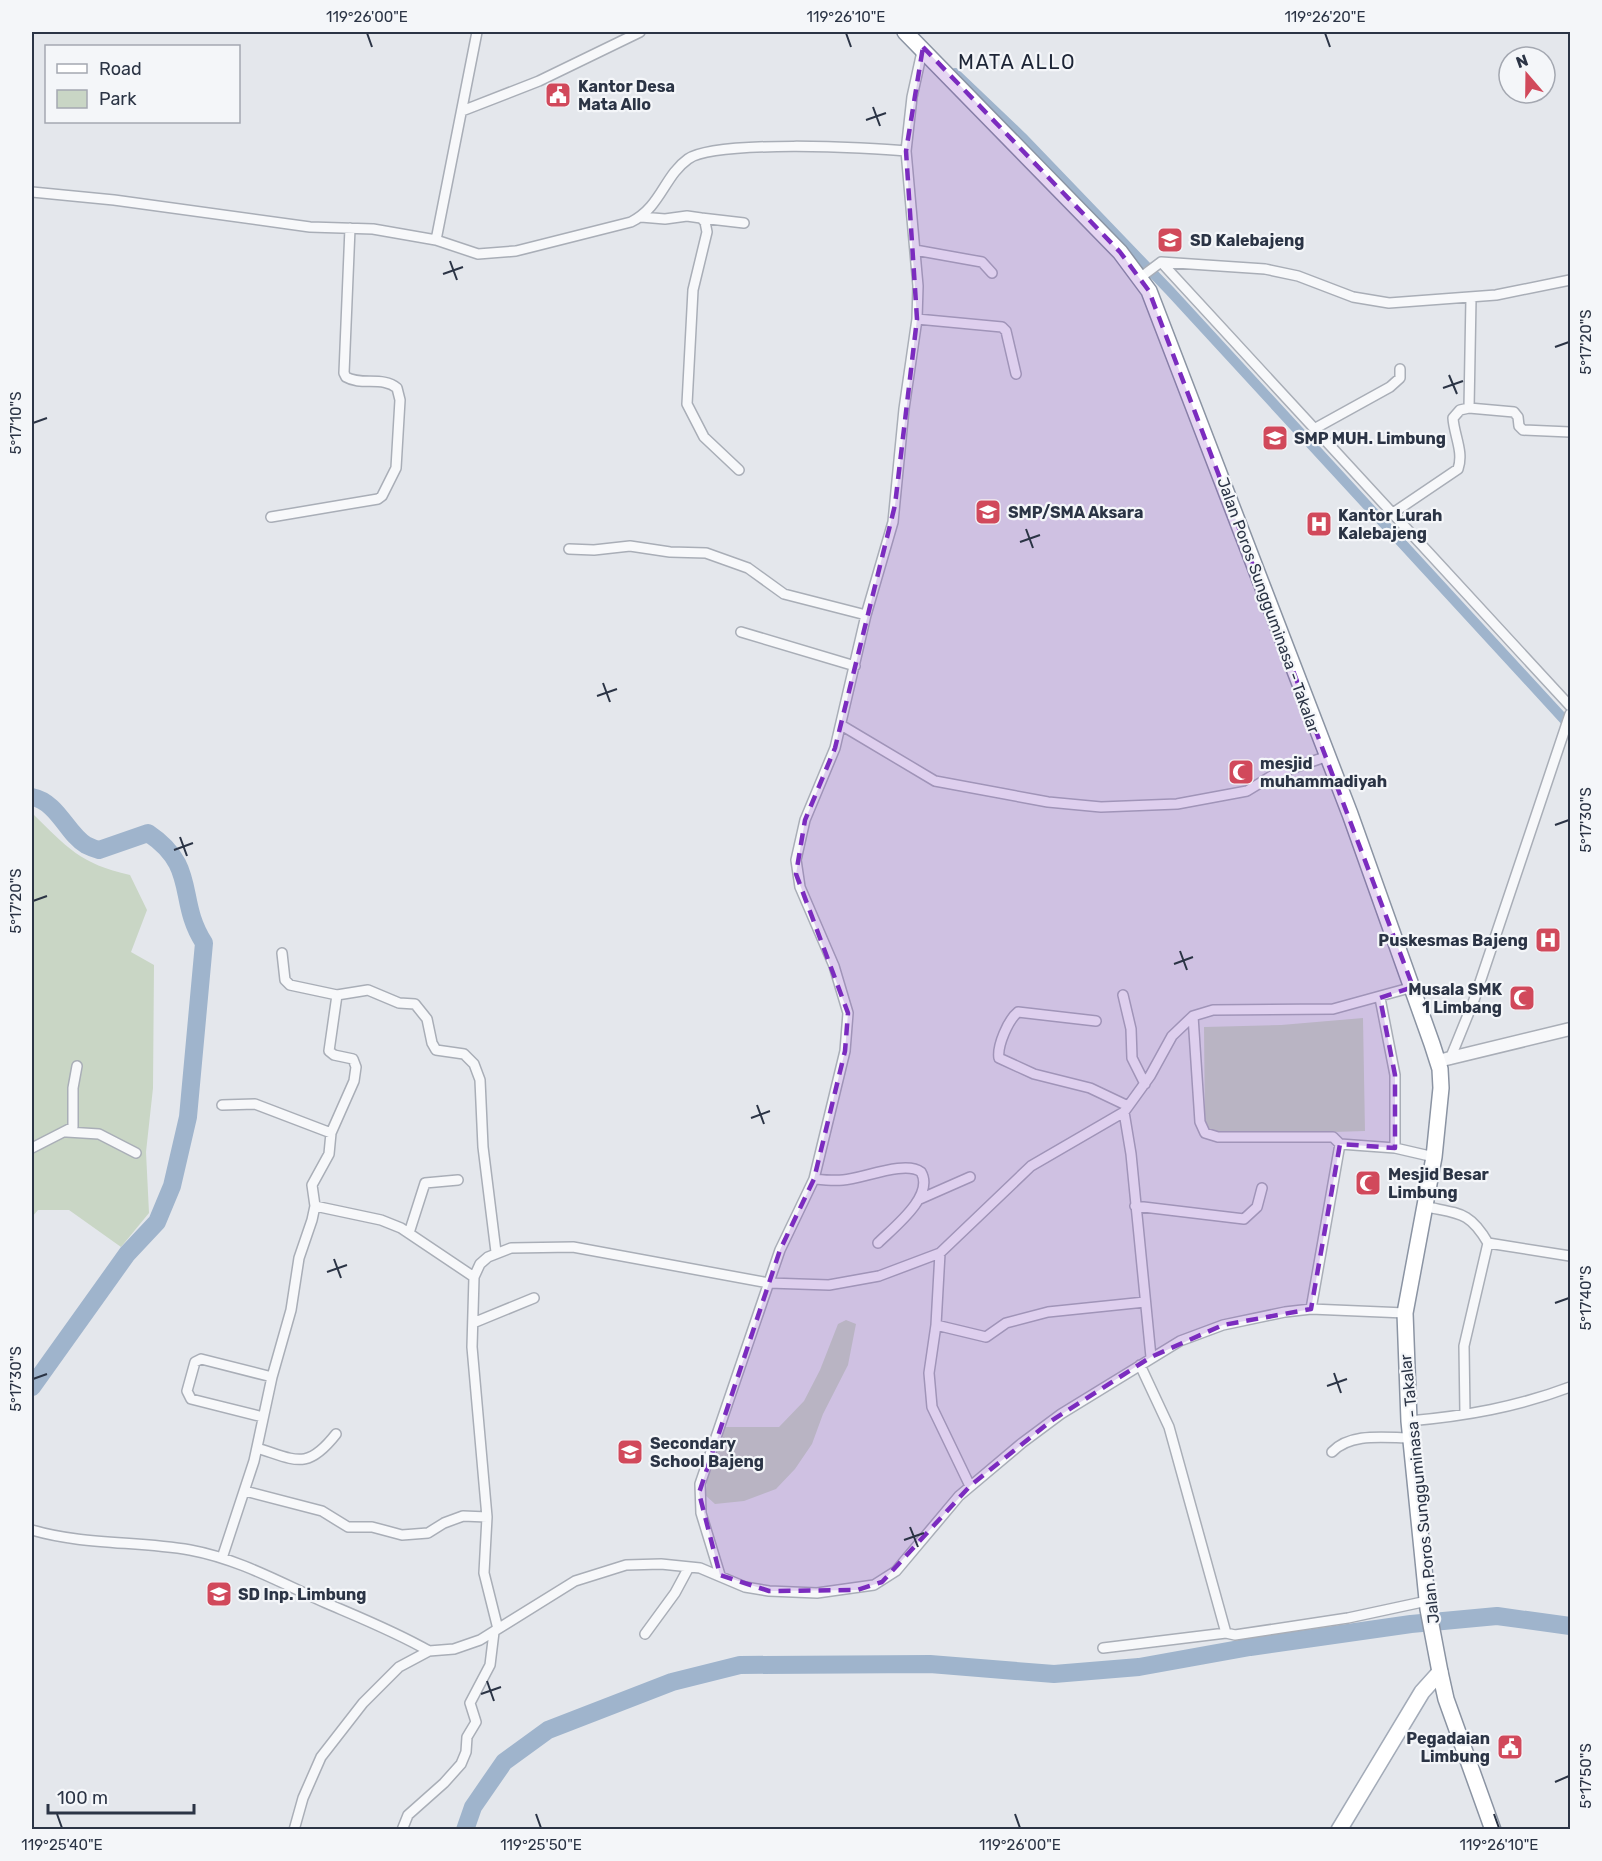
<svg xmlns="http://www.w3.org/2000/svg" width="1602" height="1861" viewBox="0 0 1602 1861" font-family="Rubik,sans-serif">
  <style>
    .green { fill: #c9d6c5 }
    .lines { fill: none; stroke-linecap: round; stroke-linejoin: round }
    .canal { stroke: #9fb4cc; stroke-width: 10 }
    .river { stroke: #9fb4cc; stroke-width: 18 }
    .minor-casing { stroke: #a9aeb7; stroke-width: 12 }
    .tertiary-casing { stroke: #a9aeb7; stroke-width: 15 }
    .primary-casing { stroke: #a3abb8; stroke-width: 18 }
    .trunk-casing { stroke: #8b94a3; stroke-width: 18 }
    .minor { stroke: #f7f8fa; stroke-width: 9 }
    .tertiary { stroke: #f7f8fa; stroke-width: 12 }
    .primary { stroke: #fff; stroke-width: 15 }
    .trunk { stroke: #fff; stroke-width: 15 }
    .marked { fill: #7b2cbf; fill-opacity: 0.2; stroke: #7b2cbf; stroke-width: 4.5; stroke-dasharray: 12 8; stroke-linejoin: round }
    .ticks { fill: none; stroke: #2b3445; stroke-width: 2 }
    .labels { text-anchor: middle; stroke-width: 4.5; stroke-linejoin: round; paint-order: stroke }
    .poi-label { font-size: 16px; font-weight: bold; fill: #2b3445; stroke: #f4f6f9; text-anchor: start }
    .street-label { font-size: 16px; fill: #2b3445; stroke: #f4f6f9 }
    .quarter-label { font-size: 20px; letter-spacing: 1.5px; fill: #1d2536; stroke: #f4f6f9 }
    .neatline { fill: none; stroke: #2b3445; stroke-width: 2 }
    .ticks-label { font-size: 15px; text-anchor: middle; fill: #2b3445 }
  </style>
  <rect width="100%" height="100%" fill="#e4e7ec"/>
  <!-- green -->
  <path class="green" d="M32,813C67,847 80,864 130,875L147,910L131,952L154,965L153,1088L146,1152L149,1213L121,1247L69,1210H38L32,1217Z
    M1363,1018L1365,1131L1205,1136L1204,1027L1281,1025Z
    M846,1320L856,1324L848,1365L823,1414L812,1444L795,1469L776,1489L744,1501L715,1504L705,1495L712,1451L721,1427H779L804,1401L820,1370L838,1324Z"/>
  <g class="lines">
    <!-- canal -->
    <path class="canal" d="M955,73L1022,137L1170,291L1570,726"/>
    <!-- river -->
    <path class="river" d="M32,797C58,802 67,834 86,845C90,847 95,849 99,850L148,833C199,867 176,900 204,943L188,1117L172,1186L157,1222L127,1254L32,1387
      M465,1830L473,1807L504,1762L548,1730L672,1682L740,1665L930,1664L1054,1674L1139,1667L1250,1647L1411,1624L1497,1616L1570,1626"/>
    <!-- minor casing -->
    <g class="minor-casing">
      <path id="minor" d="M462,111L539,81L640,32
        M32,192L114,200L310,227L373,229L436,240L478,254L516,251L631,222C661,207 664,176 688,159C715,140 869,147 906,151
        M641,217L665,219L687,216L701,218L705,222L707,232L693,290L687,404L704,437L739,470
        M701,218L744,223
        M436,240L477,32
        M915,250L982,262L992,273
        M1161,262L1570,706
        M1141,277L1161,262L1265,269L1298,276L1353,297L1389,303L1496,295L1570,280
        M917,319L1002,327L1006,331L1016,374
        M1469,408L1514,412L1518,417L1519,426L1523,430L1570,432
        M1314,429L1390,387L1400,378V369
        M1393,513L1458,469C1464,452 1454,435 1453,418L1460,410L1469,408L1471,298
        M271,517L378,499L382,496L396,468L400,400L397,388C383,376 361,386 346,377L344,373L350,228
        M569,549L594,550L630,546L670,552L706,553L748,568L784,594L866,615
        M741,632L855,666
        M841,725L935,781L1048,802L1101,807L1177,804L1247,791L1273,775L1325,757
        M337,995L368,990L399,1003L415,1004L427,1019L432,1043L436,1050L464,1054L474,1064L480,1080L483,1147L496,1252
        M1123,995L1131,1029L1132,1058L1145,1084
        M1380,998L1395,1075V1148
        M1193,1016L1200,1122L1205,1133L1218,1137H1333L1340,1144L1311,1309
        M1096,1021L1018,1012C1008,1020 997,1046 999,1058L1034,1074L1090,1088L1128,1106
        M1450,1059L1474,1000L1570,714
        M222,1105L255,1104L331,1133
        M1124,1112L1131,1154L1151,1357
        M67,1132L99,1134L136,1153
        M1340,1144L1395,1148L1434,1157
        M32,1148L73,1127V1088L77,1066
        M814,1179C824,1180 833,1181 843,1180C862,1179 905,1160 921,1172C935,1196 893,1228 878,1243
        M920,1199L970,1177
        M315,1206L381,1220L401,1228L474,1277
        M1135,1206L1244,1219L1257,1207L1262,1188
        M1423,1206C1458,1214 1469,1210 1488,1243L1570,1256
        M409,1233L425,1183L458,1180
        M940,1253L936,1325L929,1373L932,1407L970,1486
        M473,1323L534,1298
        M936,1325L986,1337L1006,1323L1048,1312L1145,1302
        M1140,1365L1169,1427L1226,1633L1235,1635L1348,1618L1427,1601
        M1465,1414L1464,1346L1488,1243
        M263,1417L191,1399L187,1391L195,1362L201,1359L272,1377
        M1409,1421C1466,1416 1517,1407 1570,1387
        M257,1448C296,1460 307,1471 336,1434
        M1332,1452C1351,1432 1386,1438 1411,1438
        M245,1491L322,1511L348,1527H372L402,1535L428,1533L444,1523L463,1516L487,1517
        M32,1530C83,1545 137,1541 190,1550C239,1559 281,1583 326,1603C361,1618 396,1632 429,1651
        M222,1558L254,1461L272,1377L291,1310L299,1258L312,1220L315,1206L312,1185L329,1154L331,1133L354,1081L356,1067L353,1059L334,1055L329,1051L337,995L290,985L285,980L282,953
        M720,1575L701,1513L700,1484L780,1250L814,1179L845,1051L848,1013L834,966L800,887L796,860L805,820L835,748L866,615L893,522L904,409L917,319L918,286L906,151L912,97L923,47
        M498,1629L484,1573L487,1517L472,1347L474,1277L480,1264L488,1257L511,1248L573,1247L769,1283L829,1285L879,1276L940,1253L1031,1166L1124,1112L1150,1076L1172,1036L1193,1016L1213,1010L1333,1009L1413,987
        M645,1634L675,1593L689,1567
        M1103,1648L1226,1633
        M294,1830L303,1798L321,1757L363,1703L399,1667L429,1651L454,1649L480,1640L575,1581L626,1565L661,1564L700,1568L745,1587L769,1591L817,1593L874,1585L896,1571L959,1496L1022,1443L1061,1414L1180,1341L1223,1325L1285,1312L1311,1309L1405,1313
        M402,1830L408,1815L444,1783L461,1764L466,1752L467,1737L476,1722L470,1703L490,1665L494,1632"/>
    </g>
    <!-- tertiary casing -->
    <g class="tertiary-casing">
      <path id="tertiary" d="M1438,1061L1570,1029"/>
    </g>
    <!-- primary casing -->
    <g class="primary-casing">
      <path id="primary" d="M1339,1830L1422,1692L1440,1672"/>
    </g>
    <!-- trunk casing -->
    <g class="trunk-casing">
      <path id="trunk" d="M905,32L1120,252L1149,291L1350,814L1432,1044L1440,1069L1441,1088L1434,1157L1405,1313L1409,1421L1428,1609L1440,1672L1446,1699L1493,1830"/>
    </g>
    <!-- minor -->
    <use href="#minor" class="minor"/>
    <!-- tertiary -->
    <use href="#tertiary" class="tertiary"/>
    <!-- primary -->
    <use href="#primary" class="primary"/>
    <!-- trunk -->
    <use href="#trunk" class="trunk"/>
  </g>
  <!-- marked area -->
  <path class="marked" d="M923,47L1120,252L1149,291L1413,987L1380,998L1395,1075V1148L1340,1144L1311,1309L1223,1325L1151,1357L1051,1421L970,1486L882,1582L857,1590L769,1591L720,1575L699,1493L780,1250L814,1179L845,1051L848,1013L796,874L805,820L835,748L895,505L917,319L906,151Z"/>
  <!-- ticks -->
  <path class="ticks" d="M367,33L372,47M846,33L851,47M1325,33L1330,47M873,107L880,126M866,120L886,113M450,261L457,280M443,274L463,267M1555,347L1569,342M1449,375L1457,394M1443,388L1463,381M33,423L47,418M1026,529L1033,548M1020,542L1040,535M603,683L610,702M597,696L617,689M1555,825L1569,820M180,837L187,856M174,850L193,843M33,901L47,896M1180,951L1187,970M1174,964L1193,957M757,1105L764,1124M751,1118L770,1111M334,1259L341,1278M327,1272L347,1265M1555,1303L1569,1298M1334,1373L1341,1393M33,1379L47,1374M1327,1386L1347,1379M910,1527L918,1547M904,1540L924,1533M487,1681L494,1701M481,1694L501,1687M1555,1782L1569,1776M57,1814L62,1828M536,1814L541,1828M1015,1814L1020,1828M1494,1814L1499,1828"/>
  <!-- icons -->
  <defs>
    <g id="civic-square" transform="scale(1.35)"><rect x="-9" y="-9" width="18" height="18" rx="4" fill="#d1495b" stroke="#f4f6f9"/><path d="M-.6-6.5H3V-4.5H.6V-3L4-1V1h2V6H-6V1h2V-1L-.6-3ZM-1.2 2.5V6h2.4V2.5Z" fill="#fff"/></g>
    <g id="school-square" transform="scale(1.35)"><rect x="-9" y="-9" width="18" height="18" rx="4" fill="#d1495b" stroke="#f4f6f9"/><path d="M0-5L7-2L0 1L-7-2ZM-4 1L0 2.5L4 1V4Q0 6-4 4Z" fill="#fff"/></g>
    <g id="hospital-square" transform="scale(1.35)"><rect x="-9" y="-9" width="18" height="18" rx="4" fill="#d1495b" stroke="#f4f6f9"/><path d="M-5-5h3v3.5h4V-5h3V5h-3V1.5h-4V5h-3Z" fill="#fff"/></g>
    <g id="mosque-square" transform="scale(1.35)"><rect x="-9" y="-9" width="18" height="18" rx="4" fill="#d1495b" stroke="#f4f6f9"/><path d="M3.5-4.9A6 6 0 1 0 3.5 4.9A5 5 0 1 1 3.5-4.9Z" fill="#fff"/></g>
  </defs>
  <g fill-rule="evenodd">
    <use href="#civic-square" x="558" y="95"/>
    <use href="#school-square" x="1170" y="240"/>
    <use href="#school-square" x="1275" y="438"/>
    <use href="#school-square" x="988" y="512"/>
    <use href="#hospital-square" x="1319" y="524"/>
    <use href="#mosque-square" x="1241" y="772"/>
    <use href="#hospital-square" x="1548" y="940"/>
    <use href="#mosque-square" x="1522" y="998"/>
    <use href="#mosque-square" x="1368" y="1183"/>
    <use href="#school-square" x="630" y="1452"/>
    <use href="#school-square" x="219" y="1594"/>
    <use href="#civic-square" x="1510" y="1747"/>
  </g>
  <g class="labels">
    <!-- poi labels -->
    <g class="poi-label">
      <text x="578" y="92">Kantor Desa<tspan x="578" dy="18">Mata Allo</tspan></text>
      <text x="1190" y="246">SD Kalebajeng</text>
      <text x="1294" y="444">SMP MUH. Limbung</text>
      <text x="1008" y="518">SMP/SMA Aksara</text>
      <text x="1338" y="521">Kantor Lurah<tspan x="1338" dy="18">Kalebajeng</tspan></text>
      <text x="1260" y="769">mesjid<tspan x="1260" dy="18">muhammadiyah</tspan></text>
      <text x="1528" y="946" text-anchor="end">Puskesmas Bajeng</text>
      <text x="1502" y="995" text-anchor="end">Musala SMK<tspan x="1502" dy="18">1 Limbang</tspan></text>
      <text x="1388" y="1180">Mesjid Besar<tspan x="1388" dy="18">Limbung</tspan></text>
      <text x="650" y="1449">Secondary<tspan x="650" dy="18">School Bajeng</tspan></text>
      <text x="238" y="1600">SD Inp. Limbung</text>
      <text x="1490" y="1744" text-anchor="end">Pegadaian<tspan x="1490" dy="18">Limbung</tspan></text>
    </g>
    <!-- street labels -->
    <g class="street-label">
      <text transform="translate(1269 605) rotate(70)" y="6">Jalan Poros Sungguminasa - Takalar</text>
      <text transform="translate(1419 1489) rotate(-96)" y="6">Jalan Poros Sungguminasa - Takalar</text>
    </g>
    <!-- quarter labels -->
    <g class="quarter-label">
      <text x="1017" y="69">MATA ALLO</text>
    </g>
  </g>
  <!-- border -->
  <rect width="1602" height="1861" fill="none" stroke="#f4f6f9" stroke-width="66"/>
  <!-- legend -->
  <rect x="45" y="45" width="195" height="78" fill="#f4f6f9" stroke="#a4a8b1" stroke-width="1.5"/>
  <rect x="57" y="64" width="30" height="9" fill="#ffffff" stroke="#a4a8b1" stroke-width="1.5"/>
  <text x="99" y="75" font-size="18" fill="#2b3445">Road</text>
  <rect x="57" y="90" width="30" height="18" fill="#c9d6c5" stroke="#a4a8b1" stroke-width="1.5"/>
  <text x="99" y="105" font-size="18" fill="#2b3445">Park</text>
  <!-- north arrow -->
  <g transform="translate(1527 75) rotate(340)"><circle r="28" fill="#f4f6f9" stroke="#a4a8b1" stroke-width="1.5"/>
  <path d="M0-4.5L10 22L0 15L-10 22Z" fill="#d1495b"/>
  <text y="-9" font-size="16" font-weight="bold" text-anchor="middle" fill="#2b3445">N</text>
  </g>
  <!-- scale -->
  <path d="M48 1804v9h146v-9" fill="none" stroke="#2b3445" stroke-width="3"/>
  <text x="57" y="1804" font-size="18" fill="#2b3445" stroke="#f4f6f9" stroke-width="4.5" paint-order="stroke">100 m</text>
  <rect x="33" y="33" width="1536" height="1795" class="neatline"/>
  <g class="ticks-label">
    <text x="367" y="22">119°26'00"E</text>
    <text x="846" y="22">119°26'10"E</text>
    <text x="1325" y="22">119°26'20"E</text>
    <text transform="translate(1586 342) rotate(-90)" y="5">5°17'20"S</text>
    <text transform="translate(16 423) rotate(-90)" y="5">5°17'10"S</text>
    <text transform="translate(1586 820) rotate(-90)" y="5">5°17'30"S</text>
    <text transform="translate(16 901) rotate(-90)" y="5">5°17'20"S</text>
    <text transform="translate(1586 1298) rotate(-90)" y="5">5°17'40"S</text>
    <text transform="translate(16 1379) rotate(-90)" y="5">5°17'30"S</text>
    <text transform="translate(1586 1776) rotate(-90)" y="5">5°17'50"S</text>
    <text x="62" y="1850">119°25'40"E</text>
    <text x="541" y="1850">119°25'50"E</text>
    <text x="1020" y="1850">119°26'00"E</text>
    <text x="1499" y="1850">119°26'10"E</text>
  </g>
</svg>
